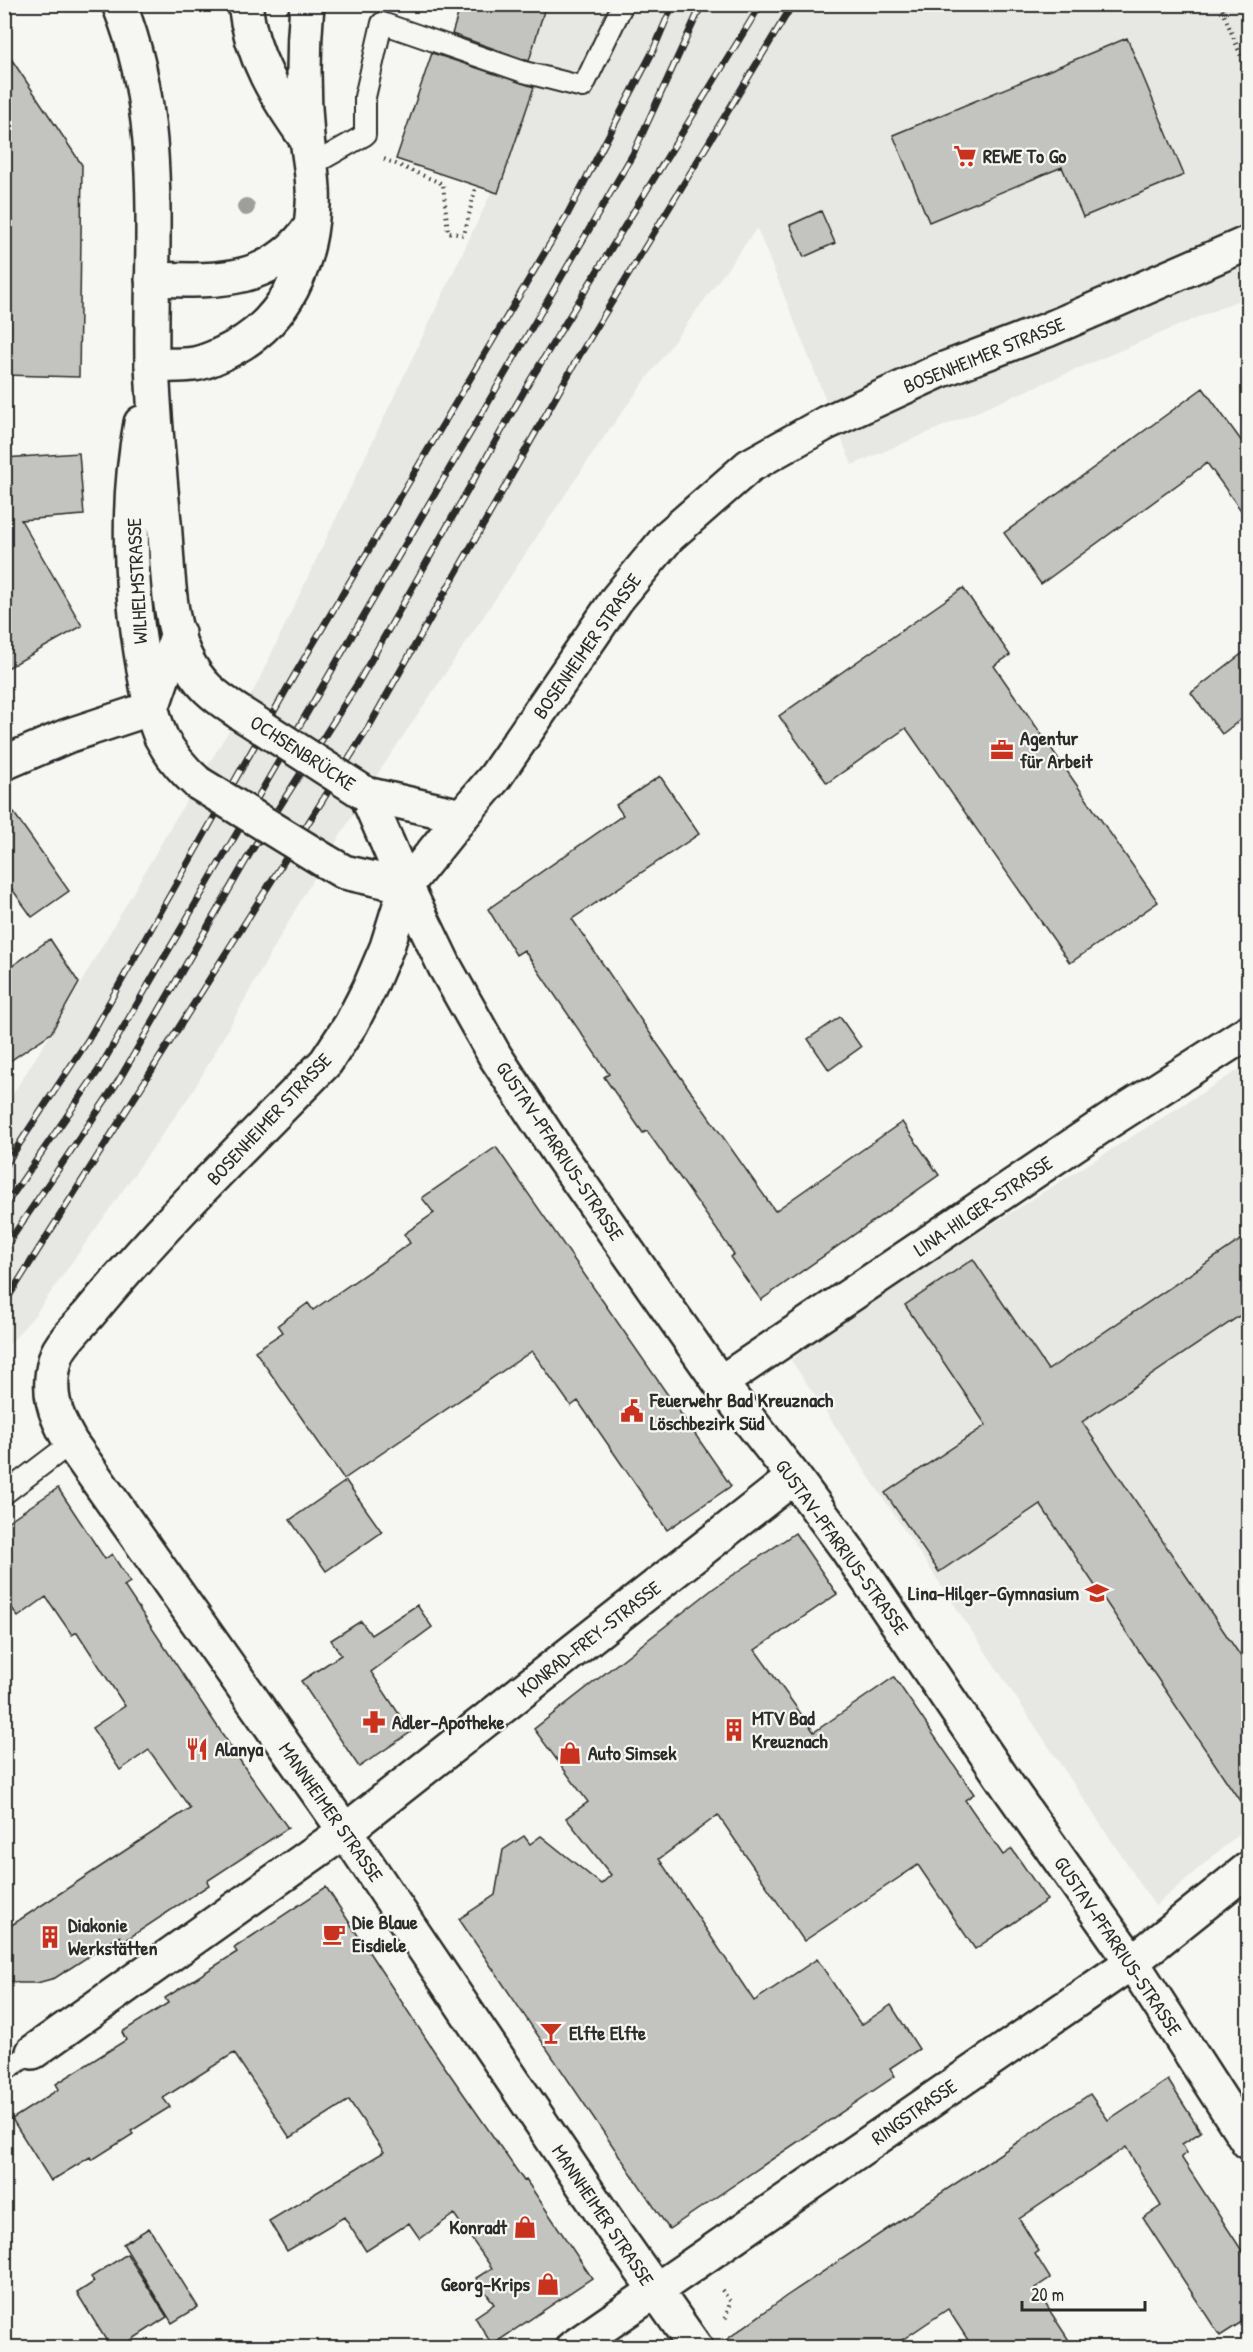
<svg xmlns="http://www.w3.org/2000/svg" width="1253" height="2352" viewBox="0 0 1253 2352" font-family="'Patrick Hand',sans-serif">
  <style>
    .built { fill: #e7e7e3 }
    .building { fill: #c3c3c0; stroke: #2b2b2b; stroke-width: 1.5 }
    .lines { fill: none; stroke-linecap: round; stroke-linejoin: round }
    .lane-casing { stroke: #2b2b2b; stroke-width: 24 }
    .street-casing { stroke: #2b2b2b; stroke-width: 38 }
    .secondary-casing { stroke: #2b2b2b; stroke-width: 38 }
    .path { stroke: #2b2b2b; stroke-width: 4; stroke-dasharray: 1.5 4.5; stroke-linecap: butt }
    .lane { stroke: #f6f6f2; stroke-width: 20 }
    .street { stroke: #f6f6f2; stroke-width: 33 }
    .secondary { stroke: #f6f6f2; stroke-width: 33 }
    .rail-casing { stroke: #2b2b2b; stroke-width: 7 }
    .rail { stroke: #f6f6f2; stroke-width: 4.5; stroke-dasharray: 14; stroke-linecap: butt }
    .secondary-bridge-casing { stroke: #2b2b2b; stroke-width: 38; stroke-linecap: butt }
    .secondary-bridge { stroke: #f6f6f2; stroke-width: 33 }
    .tree { fill: #9e9e9c }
    .labels { text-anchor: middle; stroke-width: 4.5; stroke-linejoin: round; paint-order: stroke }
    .poi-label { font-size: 20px; font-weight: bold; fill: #2b2b2b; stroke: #f6f6f2; text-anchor: start }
    .street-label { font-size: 20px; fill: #2b2b2b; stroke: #f6f6f2 }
  </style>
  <rect width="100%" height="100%" fill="#f6f6f2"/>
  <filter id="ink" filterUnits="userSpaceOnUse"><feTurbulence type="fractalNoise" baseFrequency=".0167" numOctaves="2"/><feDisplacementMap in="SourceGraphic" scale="12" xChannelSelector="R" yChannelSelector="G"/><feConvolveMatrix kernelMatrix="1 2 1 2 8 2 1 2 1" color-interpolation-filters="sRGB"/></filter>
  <g filter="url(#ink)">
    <!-- built -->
    <path class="built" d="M546,5H1248V296L852,465L757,228L606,434L379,772L302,898L193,1091L34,1316L5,1349V1106L59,1021L174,821L255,688L492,191L499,193L534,86L521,82Z
      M1248,1064V1826L1155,1906L791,1360L870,1301Z"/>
    <!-- building -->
    <path class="building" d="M461,4H546L529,61L452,34Z
      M1127,38L1184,175L1083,217L1062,167L929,222L893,135Z
      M4,48L82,165L79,377L4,375Z
      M432,53L534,87L498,193L396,159Z
      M821,211L835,243L804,257L790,225Z
      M1203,388L1248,450V520L1207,463L1041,584L1004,533Z
      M79,453L84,515L21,520L82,626L4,670V458Z
      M963,588L1010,655L994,666L1158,902L1070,963L906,728L827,783L779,716Z
      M1248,649V714L1222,734L1191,693Z
      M660,776L699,834L572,919L656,1042L775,1211L902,1122L939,1175L761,1300L730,1257L734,1254L647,1131L643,1133L604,1077L609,1074L524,950L516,955L488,909L623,815L616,805Z
      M4,799L69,891L32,917L4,878Z
      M50,939L79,983L51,1033L4,1065V972Z
      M840,1017L861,1047L829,1070L808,1039Z
      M496,1147L731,1486L667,1530L578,1401L571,1406L532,1351L344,1479L255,1351L283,1332L278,1325L308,1303L313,1310L410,1243L404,1234L434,1213L422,1198Z
      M1248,1235V1310L1082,1422L1248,1667V1813L1040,1504L939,1572L885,1493L986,1425L905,1305L973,1259L1048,1370Z
      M346,1481L382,1532L326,1571L290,1520Z
      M58,1488L105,1559L112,1554L130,1582L124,1586L247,1771L288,1828L207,1881L209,1885L123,1942L120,1936L55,1978L37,1983H19L4,1980V1930L190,1808L149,1750L120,1770L92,1728L125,1706L77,1632L72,1635L46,1597L18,1617L4,1596V1524Z
      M795,1533L837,1594L755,1650L814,1732L894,1677L974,1794L965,1800L1003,1855L1012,1849L1047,1900L975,1949L918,1865L804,1941L718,1815L659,1859L754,2001L817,1959L861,2025L891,2005L919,2049L890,2068L895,2076L669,2229L459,1919L495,1895L503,1850L524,1836L530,1844L541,1836L601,1884L611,1875L566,1818L588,1802L534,1729L714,1588Z
      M417,1605L432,1627L371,1672L411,1732L359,1767L301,1681L341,1655L331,1640L361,1621L371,1635Z
      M326,1887L440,2060L524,2181L526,2180L592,2278L492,2345L475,2317L494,2304L476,2278L492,2268L454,2214L420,2239L409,2223L366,2251L344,2217L287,2251L269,2221L384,2152L349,2100L290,2138L234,2053L163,2098L170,2107L131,2131L133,2134L92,2160L90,2157L51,2181L12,2119L59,2089L56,2084L126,2040L122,2032L168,2003L165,1998L237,1952L234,1948Z
      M1168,2080L1201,2132L1182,2144L1187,2153L1181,2157L1248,2260V2318L1220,2336L1143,2218L1161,2206L1126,2147L1019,2219L1039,2251L1035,2254L1050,2278L1035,2288L1074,2348H973L948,2309L890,2348H715L785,2297L1090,2094L1108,2120Z
      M149,2228L198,2307L172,2323L123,2244Z
      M127,2254L167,2317L119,2348H111L77,2293L94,2282L91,2277Z"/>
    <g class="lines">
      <!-- lane casing -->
      <g class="lane-casing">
        <path id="lane" d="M312,165L365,135V97L382,23L524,72L583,87L623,4
          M4,1494L71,1443
          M4,2071L33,2052"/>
      </g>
      <!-- street casing -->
      <g class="street-casing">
        <path id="street" d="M245,4C251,57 277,98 307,140
          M152,279C216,281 271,285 311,226
          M152,365C166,365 180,366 194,364C207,362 220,355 232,349C287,320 310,265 313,205C315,182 309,160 307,137C303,93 303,49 307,4
          M4,763L67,736L152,708L178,633
          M406,886L445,967L495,1056L558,1152L720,1383L794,1477L847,1549L1009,1788L1132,1962L1248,2142
          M720,1383L1109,1121L1248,1032
          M33,2052L345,1831L794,1477"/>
      </g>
      <!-- secondary casing -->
      <g class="secondary-casing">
        <path id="secondary" d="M119,4C166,118 150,244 152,363C154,416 159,469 164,522C168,563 167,618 185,656C198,684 214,696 240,713
          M141,423C126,503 130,590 144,670C148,692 152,716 161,737C171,756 182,769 198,783
          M366,794L406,886
          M366,794L462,816
          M325,861L344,872L406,886
          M572,2348L1132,1962L1248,1869
          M696,2348L618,2237L345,1831L71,1443C54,1414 46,1391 56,1357C59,1345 80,1324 89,1314C162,1225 246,1144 326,1062L351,1024L369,989L387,947L406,886L462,816L495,777L617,599L669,536L749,466L826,423L939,371L1047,330L1248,243"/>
      </g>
      <!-- path -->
      <path class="path" d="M1220,4L1248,74
        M1162,6L1164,4
        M384,159L443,184L448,232L464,235L476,186
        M722,2290L730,2301L725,2321"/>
      <!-- lane -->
      <use href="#lane" class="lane"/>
      <!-- street -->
      <use href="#street" class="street"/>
      <!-- secondary -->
      <use href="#secondary" class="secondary"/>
      <!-- rail casing -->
      <g class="rail-casing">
        <path id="rail" d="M4,1167L88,1040L294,676L567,215L653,51L673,4
          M4,1207L98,1071L566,269L633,154L702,4
          M4,1249L119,1080L252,850L358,683L531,379L761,4
          M4,1304L367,730L579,356L793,4"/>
      </g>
      <!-- rail -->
      <use href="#rail" class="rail"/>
      <!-- secondary-bridge casing -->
      <g class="secondary-bridge-casing">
        <path id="secondary-bridge" d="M240,713L366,794
          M198,783L325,861"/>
      </g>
      <!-- secondary-bridge -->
      <use href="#secondary-bridge" class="secondary-bridge"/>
    </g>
    <!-- trees -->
    <circle class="tree" cx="246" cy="207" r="9"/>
  </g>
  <!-- icons -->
  <defs>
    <g id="supermarket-bare" transform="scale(1.8)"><path d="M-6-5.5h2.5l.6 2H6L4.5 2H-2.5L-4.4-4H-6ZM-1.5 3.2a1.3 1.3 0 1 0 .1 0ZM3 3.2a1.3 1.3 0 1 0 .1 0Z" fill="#c8321e" stroke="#f6f6f2" stroke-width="2.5" paint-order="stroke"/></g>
    <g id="office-bare" transform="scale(1.8)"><path d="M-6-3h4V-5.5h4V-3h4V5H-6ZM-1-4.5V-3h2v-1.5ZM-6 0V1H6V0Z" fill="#c8321e" stroke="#f6f6f2" stroke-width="2.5" paint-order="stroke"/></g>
    <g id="civic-bare" transform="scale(1.8)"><path d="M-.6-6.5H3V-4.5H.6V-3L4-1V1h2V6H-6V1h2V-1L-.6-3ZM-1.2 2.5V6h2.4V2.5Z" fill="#c8321e" stroke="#f6f6f2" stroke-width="2.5" paint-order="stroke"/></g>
    <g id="school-bare" transform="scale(1.8)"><path d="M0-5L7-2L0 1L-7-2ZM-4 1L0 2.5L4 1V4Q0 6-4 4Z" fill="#c8321e" stroke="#f6f6f2" stroke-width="2.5" paint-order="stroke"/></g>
    <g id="pharmacy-bare" transform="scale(1.8)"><path d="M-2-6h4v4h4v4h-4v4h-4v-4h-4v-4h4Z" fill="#c8321e" stroke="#f6f6f2" stroke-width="2.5" paint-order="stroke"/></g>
    <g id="building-bare" transform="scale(1.8)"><path d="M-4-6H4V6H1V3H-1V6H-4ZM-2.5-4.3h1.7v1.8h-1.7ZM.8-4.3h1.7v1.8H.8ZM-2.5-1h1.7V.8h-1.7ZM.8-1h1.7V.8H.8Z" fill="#c8321e" stroke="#f6f6f2" stroke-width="2.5" paint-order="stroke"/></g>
    <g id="restaurant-bare" transform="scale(1.8)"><path d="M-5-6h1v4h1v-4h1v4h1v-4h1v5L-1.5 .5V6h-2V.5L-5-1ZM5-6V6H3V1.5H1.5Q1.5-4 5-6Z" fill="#c8321e" stroke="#f6f6f2" stroke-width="2.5" paint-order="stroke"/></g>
    <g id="shop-bare" transform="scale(1.8)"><path d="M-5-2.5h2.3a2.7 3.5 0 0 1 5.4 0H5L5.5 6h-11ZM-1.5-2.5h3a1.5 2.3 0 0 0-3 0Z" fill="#c8321e" stroke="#f6f6f2" stroke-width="2.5" paint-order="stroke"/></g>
    <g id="cafe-bare" transform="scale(1.8)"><path d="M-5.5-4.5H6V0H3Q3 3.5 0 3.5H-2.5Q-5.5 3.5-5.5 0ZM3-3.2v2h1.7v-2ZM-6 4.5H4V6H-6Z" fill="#c8321e" stroke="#f6f6f2" stroke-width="2.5" paint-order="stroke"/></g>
    <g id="bar-bare" transform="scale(1.8)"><path d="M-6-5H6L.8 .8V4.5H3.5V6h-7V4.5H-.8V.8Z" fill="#c8321e" stroke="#f6f6f2" stroke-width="2.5" paint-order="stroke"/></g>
  </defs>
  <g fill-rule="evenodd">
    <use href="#supermarket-bare" x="965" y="156"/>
    <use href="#office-bare" x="1002" y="750"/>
    <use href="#civic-bare" x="632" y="1411"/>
    <use href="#school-bare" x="1097" y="1593"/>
    <use href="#pharmacy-bare" x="374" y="1722"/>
    <use href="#building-bare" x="734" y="1730"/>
    <use href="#restaurant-bare" x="197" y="1749"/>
    <use href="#shop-bare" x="570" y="1753"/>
    <use href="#cafe-bare" x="334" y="1934"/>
    <use href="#building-bare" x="50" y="1937"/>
    <use href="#bar-bare" x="551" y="2033"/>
    <use href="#shop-bare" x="525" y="2227"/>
    <use href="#shop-bare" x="548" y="2284"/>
  </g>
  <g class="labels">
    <!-- poi labels -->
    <g class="poi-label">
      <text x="983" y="163">REWE To Go</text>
      <text x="1020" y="745">Agentur<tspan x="1020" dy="23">für Arbeit</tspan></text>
      <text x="650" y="1407">Feuerwehr Bad Kreuznach<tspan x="650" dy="23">Löschbezirk Süd</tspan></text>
      <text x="1079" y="1600" text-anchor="end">Lina-Hilger-Gymnasium</text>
      <text x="752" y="1725">MTV Bad<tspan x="752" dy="23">Kreuznach</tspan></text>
      <text x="392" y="1729">Adler-Apotheke</text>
      <text x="215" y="1756">Alanya</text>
      <text x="588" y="1760">Auto Simsek</text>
      <text x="352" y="1929">Die Blaue<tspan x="352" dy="23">Eisdiele</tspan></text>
      <text x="68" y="1932">Diakonie<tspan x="68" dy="23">Werkstätten</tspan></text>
      <text x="569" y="2040">Elfte Elfte</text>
      <text x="507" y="2234" text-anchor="end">Konradt</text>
      <text x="530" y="2291" text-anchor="end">Georg-Krips</text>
    </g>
    <!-- street labels -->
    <g class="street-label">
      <text transform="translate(984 355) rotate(-22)" y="7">BOSENHEIMER STRASSE</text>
      <text transform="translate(137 581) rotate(-93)" y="7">WILHELMSTRASSE</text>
      <text transform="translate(587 646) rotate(-55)" y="7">BOSENHEIMER STRASSE</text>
      <text transform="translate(303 753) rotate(33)" y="7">OCHSENBRÜCKE</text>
      <text transform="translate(269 1119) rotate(-47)" y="7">BOSENHEIMER STRASSE</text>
      <text transform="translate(560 1151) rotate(56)" y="7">GUSTAV-PFARRIUS-STRASSE</text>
      <text transform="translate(983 1206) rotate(-34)" y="7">LINA-HILGER-STRASSE</text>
      <text transform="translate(842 1547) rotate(54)" y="7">GUSTAV-PFARRIUS-STRASSE</text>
      <text transform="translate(589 1639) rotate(-38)" y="7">KONRAD-FREY-STRASSE</text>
      <text transform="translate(331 1812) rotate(55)" y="7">MANNHEIMER STRASSE</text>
      <text transform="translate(1118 1946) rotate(56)" y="7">GUSTAV-PFARRIUS-STRASSE</text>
      <text transform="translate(914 2112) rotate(-35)" y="7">RINGSTRASSE</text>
      <text transform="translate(603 2215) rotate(56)" y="7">MANNHEIMER STRASSE</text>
    </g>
  </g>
  <!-- margin -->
  <rect width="1253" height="2352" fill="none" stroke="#f6f6f2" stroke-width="24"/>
  <rect x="12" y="12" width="1229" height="2328" fill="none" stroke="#2b2b2b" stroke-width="2" filter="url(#ink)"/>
  <!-- scale -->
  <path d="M1022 2301v9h123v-9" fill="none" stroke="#2b2b2b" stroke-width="3"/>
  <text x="1031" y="2301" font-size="18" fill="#2b2b2b" stroke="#f6f6f2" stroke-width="4.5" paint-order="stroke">20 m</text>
</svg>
